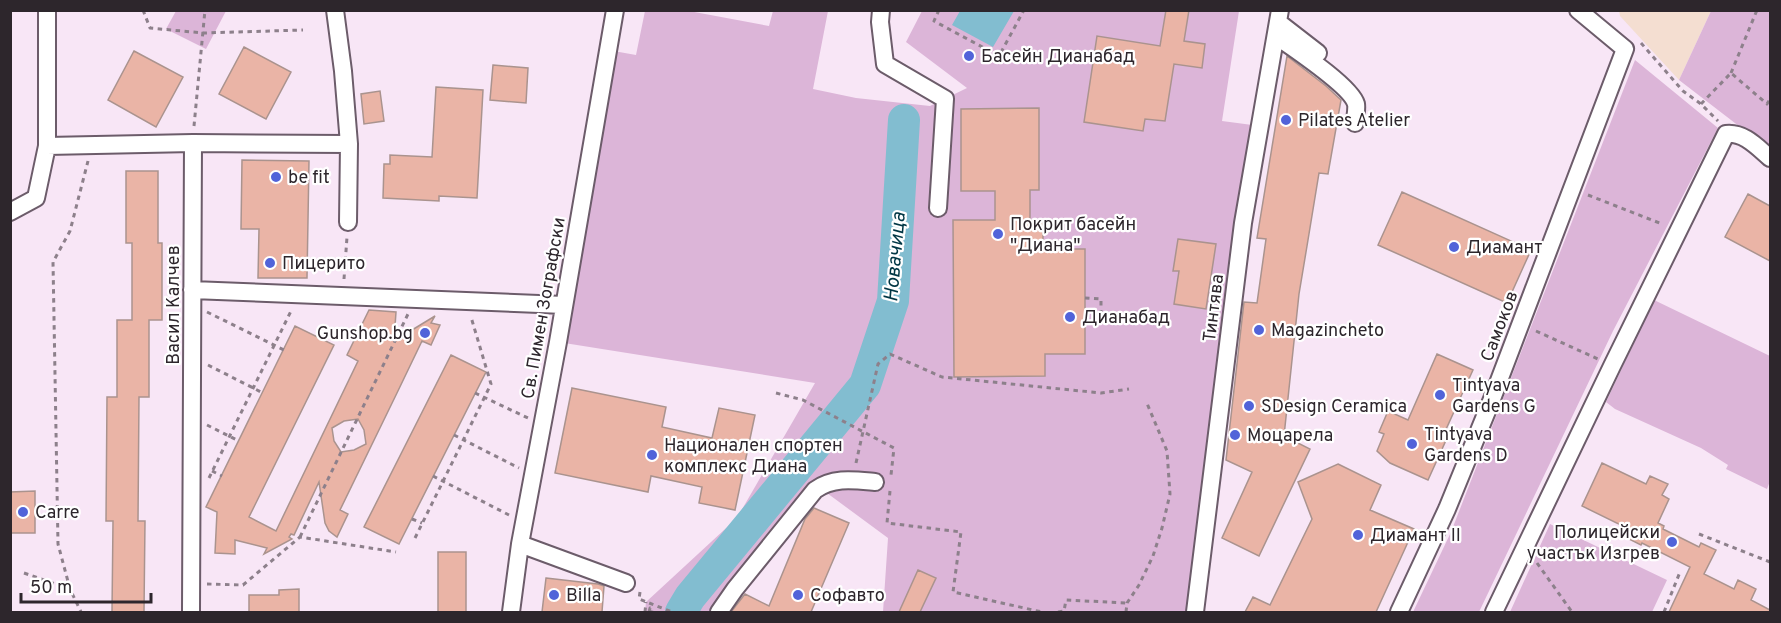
<svg xmlns="http://www.w3.org/2000/svg" width="1781" height="623" viewBox="0 0 1781 623" font-family="Overpass,sans-serif">
  <style>
    .commercial { fill: #f4ded1 }
    .green { fill: #dcb5d8 }
    .water { fill: #82bdd0 }
    .lines { fill: none; stroke-linecap: round; stroke-linejoin: round }
    .river { stroke: #82bdd0; stroke-width: 32 }
    .building { fill: #eab4a6; stroke: #aa938e; stroke-width: 1.5; fill-rule: evenodd }
    .minor-casing { stroke: #6c5c6a; stroke-width: 20 }
    .path { stroke: #8d808b; stroke-width: 3; stroke-dasharray: 4.5 4.5; stroke-linecap: butt }
    .minor { stroke: #fff; stroke-width: 16 }
    .poi-dot { fill: #5163d9; stroke: #fff; stroke-width: 2 }
    .labels { text-anchor: middle; stroke-width: 4.5; stroke-linejoin: round; paint-order: stroke }
    .poi-label { font-size: 18px; fill: #2d262c; stroke: #fff; text-anchor: start }
    .street-label { font-size: 18px; fill: #2d262c; stroke: #fff }
    .water-label { font-size: 20px; font-style: italic; fill: #003644; stroke: #fff }
  </style>
  <rect width="100%" height="100%" fill="#f8e6f6"/>
  <!-- commercial -->
  <path class="commercial" d="M1619,11H1711L1679,80L1620,16Z"/>
  <!-- green -->
  <path class="green" d="M176,11V10L226,11L206,49L166,29Z
    M645,11H689L769,26L773,11H828L813,89L856,98L930,106L967,88L906,42L922,11H1239L1222,121L1260,126L1195,612H883L888,538L812,482L711,612H645L646,602L737,518L815,383L558,342L608,50L636,55Z
    M1711,11H1770V150L1679,80Z
    M1635,60L1718,128L1613,331L1479,612H1413L1451,532Z
    M1654,300L1770,356V481L1767,489L1726,469L1728,465L1701,448L1615,409L1606,402Z
    M1550,524L1667,580L1652,612H1510Z"/>
  <!-- water -->
  <path class="water" d="M960,11V10L1014,11L993,47L952,25Z"/>
  <g class="lines">
    <!-- river -->
    <path class="river" d="M681,612L690,597L865,385L893,301L904,120"/>
  </g>
  <!-- building -->
  <path class="building" d="M1166,10H1189L1184,41L1205,44L1202,68L1174,64L1165,121L1145,119L1143,131L1084,122L1097,36L1160,46Z
    M244,47L291,72L266,119L219,94Z
    M134,51L183,77L156,127L108,100Z
    M1287,56L1326,86L1341,100L1328,174L1319,173L1307,246L1299,294L1284,436L1310,449L1259,556L1222,538L1252,472L1226,460L1244,302L1257,303L1266,239L1257,238Z
    M493,65L528,68L526,103L490,100Z
    M436,87L483,90L477,198L439,196V201L383,198L384,164H390V155L432,157Z
    M380,91L384,121L364,124L361,94Z
    M1039,108V190H1030V220H1043V249H1085V354H1045V376L954,377L953,220H995V191H961V109Z
    M242,160L309,161L307,278H258L259,229H241Z
    M126,171H158V243H162V320H149V397H139L138,521H145L144,612H112L113,521H106L107,397H117V320H132V243H126Z
    M1402,192L1531,250L1507,303L1378,245Z
    M1748,194L1770,206V261L1725,237Z
    M1178,239L1216,244L1206,309L1174,304L1179,271H1173Z
    M369,310L396,312L394,341L435,316L431,323L440,325L431,345L422,341L396,395L340,510L348,514L337,537L329,531L325,523L319,482L294,535L291,534L289,537L292,539L264,554L267,548L235,540V554L215,553L217,512L206,507L295,326L334,345L249,517L276,531L358,361L347,355ZM358,419L364,430L366,444L354,450L341,452L334,441L332,428L344,421Z
    M1437,354L1473,370L1443,436L1447,438L1428,480L1390,463L1377,451L1384,434L1379,432L1388,411L1408,420Z
    M451,355L486,372L399,544L364,527Z
    M572,388L666,407L662,427L712,438L719,408L755,415L735,510L699,503L702,487L651,476L648,492L555,473Z
    M1602,463L1646,484L1650,476L1668,484L1662,495L1669,499L1658,523L1664,526L1663,529L1699,547L1701,543L1716,550L1704,574L1734,589L1738,580L1756,589L1751,600L1770,610V612H1669L1690,567L1642,543L1641,545L1621,535L1625,527L1582,506Z
    M1338,464L1381,485L1370,510L1414,529L1376,612H1245L1253,597L1270,605L1312,519L1298,482Z
    M35,491V533H10V492Z
    M814,508L849,523L811,612H731L745,594L769,606L805,519Z
    M438,552H466V612H438Z
    M918,570L936,578L920,612H899Z
    M546,578L598,584L604,586L602,612H542Z
    M299,589V612H249V595H279V590Z"/>
  <g class="lines">
    <!-- minor casing -->
    <g class="minor-casing">
      <path id="minor" d="M335,10L343,71L349,144L348,222
        M881,10L880,22L885,64L945,99L938,208
        M1278,22L1318,53
        M1276,36C1293,48 1351,86 1356,104C1357,109 1355,117 1355,123
        M47,146L193,143L349,144
        M10,212L36,198L47,146V10
        M192,290L564,305
        M520,544L626,583
        M191,612L193,143
        M511,612L520,544L558,342L615,10
        M719,612L735,589L815,490C833,477 853,480 875,482
        M1195,612L1243,223L1280,10
        M1399,612L1447,509L1492,399L1625,49L1578,10
        M1494,612L1612,366L1726,134C1744,132 1757,147 1770,158"/>
    </g>
    <!-- path -->
    <path class="path" d="M143,10L150,28L203,33L303,30
      M939,10L934,21L999,56L1024,10
      M1641,43L1683,91L1701,104L1718,121
      M1731,73L1757,10
      M1701,104L1731,73L1767,104L1770,99
      M194,126L205,10
      M1588,195L1662,224
      M344,279L347,237
      M1085,298L1101,299V324
      M207,312L284,350
      M1536,331L1598,359
      M208,365L263,393
      M475,393L528,418
      M776,393L803,400L894,448L891,475
      M207,425L239,441
      M454,435L519,468
      M856,463L878,364L890,354L942,377L1101,393L1129,389
      M212,471L222,476
      M433,476L509,515
      M209,478L292,309
      M890,491L887,523L961,532L953,592L1042,612
      M412,519L422,523
      M1699,534L1770,562
      M300,537L408,314
      M415,538L491,384L471,317
      M1537,563L1572,612
      M24,573L70,589L81,612
      M207,584L243,585L300,537L396,552
      M70,589L58,544L53,262L70,231L88,161
      M640,592L639,599L672,612
      M645,612L646,602
      M649,612L650,608L653,609L652,612
      M1058,612L1064,611L1066,600L1127,603
      M1126,612L1127,603L1139,585L1153,556L1162,528L1170,494L1167,451L1146,401
      M1664,612L1680,572"/>
    <!-- minor -->
    <use href="#minor" class="minor"/>
  </g>
  <!-- markers -->
  <g class="poi-dot">
    <circle cx="969" cy="56" r="6"/>
    <circle cx="1286" cy="120" r="6"/>
    <circle cx="276" cy="177" r="6"/>
    <circle cx="998" cy="234" r="6"/>
    <circle cx="1454" cy="247" r="6"/>
    <circle cx="270" cy="263" r="6"/>
    <circle cx="1070" cy="317" r="6"/>
    <circle cx="1259" cy="330" r="6"/>
    <circle cx="425" cy="333" r="6"/>
    <circle cx="1440" cy="395" r="6"/>
    <circle cx="1249" cy="406" r="6"/>
    <circle cx="1235" cy="435" r="6"/>
    <circle cx="1412" cy="444" r="6"/>
    <circle cx="652" cy="455" r="6"/>
    <circle cx="23" cy="512" r="6"/>
    <circle cx="1358" cy="535" r="6"/>
    <circle cx="1672" cy="542" r="6"/>
    <circle cx="554" cy="595" r="6"/>
    <circle cx="798" cy="595" r="6"/>
  </g>
  <g class="labels">
    <!-- poi labels -->
    <g class="poi-label">
      <text x="981" y="62">Басейн Дианабад</text>
      <text x="1298" y="126">Pilates Atelier</text>
      <text x="288" y="183">be fit</text>
      <text x="1010" y="230">Покрит басейн<tspan x="1010" dy="21">"Диана"</tspan></text>
      <text x="1466" y="253">Диамант</text>
      <text x="282" y="269">Пицерито</text>
      <text x="1082" y="323">Дианабад</text>
      <text x="1271" y="336">Magazincheto</text>
      <text x="413" y="339" text-anchor="end">Gunshop.bg</text>
      <text x="1452" y="391">Tintyava<tspan x="1452" dy="21">Gardens G</tspan></text>
      <text x="1261" y="412">SDesign Ceramica</text>
      <text x="1424" y="440">Tintyava<tspan x="1424" dy="21">Gardens D</tspan></text>
      <text x="1247" y="441">Моцарела</text>
      <text x="664" y="451">Национален спортен<tspan x="664" dy="21">комплекс Диана</tspan></text>
      <text x="35" y="518">Carre</text>
      <text x="1660" y="538" text-anchor="end">Полицейски<tspan x="1660" dy="21">участък Изгрев</tspan></text>
      <text x="1370" y="541">Диамант II</text>
      <text x="566" y="601">Billa</text>
      <text x="810" y="601">Софавто</text>
    </g>
    <!-- street labels -->
    <g class="street-label">
      <text transform="translate(173 305) rotate(-90)" y="6">Васил Калчев</text>
      <text transform="translate(543 308) rotate(-80)" y="6">Св. Пимен Зографски</text>
      <text transform="translate(1213 308) rotate(-83)" y="6">Тинтява</text>
      <text transform="translate(1499 326) rotate(-69)" y="6">Самоков</text>
    </g>
    <!-- water labels -->
    <g class="water-label">
      <text transform="translate(894 257) rotate(-85)" y="7">Новачица</text>
    </g>
  </g>
  <!-- border -->
  <rect width="1781" height="623" fill="none" stroke="#2d262c" stroke-width="24"/>
  <!-- scale -->
  <path d="M21 593v9h130v-9" fill="none" stroke="#2d262c" stroke-width="3"/>
  <text x="30" y="593" font-size="18" fill="#2d262c" stroke="#ffffff" stroke-width="4.5" paint-order="stroke">50 m</text>
</svg>
